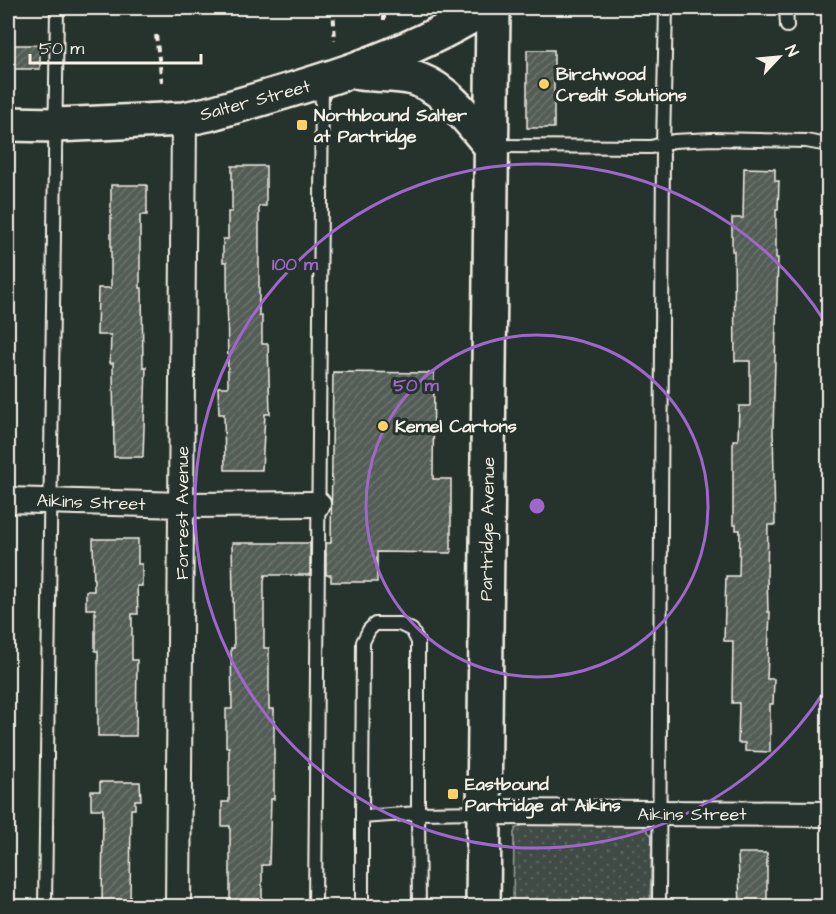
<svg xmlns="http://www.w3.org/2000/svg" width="836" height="914" viewBox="0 0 836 914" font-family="'Architects Daughter',sans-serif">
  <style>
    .grass { fill: url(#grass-dots); stroke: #9a9e96; stroke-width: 1.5 }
    .building { fill: url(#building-hatch); stroke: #f4f1e8; stroke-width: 1.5 }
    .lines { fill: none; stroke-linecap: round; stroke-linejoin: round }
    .service-casing { stroke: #f4f1e8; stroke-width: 16 }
    .minor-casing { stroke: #f4f1e8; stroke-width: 28 }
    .secondary-casing { stroke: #f4f1e8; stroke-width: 38 }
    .path { stroke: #f4f1e8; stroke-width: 4; stroke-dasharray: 6 4.5; stroke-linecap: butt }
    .service { stroke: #26332d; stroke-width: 12 }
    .minor { stroke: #26332d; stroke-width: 24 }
    .secondary { stroke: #26332d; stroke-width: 33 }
    .ring { fill: none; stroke: #9f67cb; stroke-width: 3 }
    .poi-dot { fill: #ffd166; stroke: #26332d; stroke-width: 2 }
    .labels { text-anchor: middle; stroke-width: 6; stroke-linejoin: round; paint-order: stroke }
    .poi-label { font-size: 18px; font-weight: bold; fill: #f4f1e8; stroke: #26332d; text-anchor: start }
    .street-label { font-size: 18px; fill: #f4f1e8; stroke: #26332d }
    .centre { fill: #9f67cb; stroke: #26332d; stroke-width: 3 }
    .ring-label { font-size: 18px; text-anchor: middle; font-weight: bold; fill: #9f67cb; stroke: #26332d; stroke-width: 6; stroke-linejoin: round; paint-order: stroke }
  </style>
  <defs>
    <pattern id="grass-dots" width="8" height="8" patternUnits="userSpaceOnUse" patternTransform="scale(1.5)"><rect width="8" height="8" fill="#414b45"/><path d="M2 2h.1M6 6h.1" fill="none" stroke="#5d6560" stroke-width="1.8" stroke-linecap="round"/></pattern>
    <pattern id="building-hatch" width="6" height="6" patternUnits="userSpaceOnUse" patternTransform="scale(1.5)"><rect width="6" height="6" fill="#525c55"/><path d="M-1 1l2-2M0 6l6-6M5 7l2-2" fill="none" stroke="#6c746d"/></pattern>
  </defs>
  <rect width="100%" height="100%" fill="#26332d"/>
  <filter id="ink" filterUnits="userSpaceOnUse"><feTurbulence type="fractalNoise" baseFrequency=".0167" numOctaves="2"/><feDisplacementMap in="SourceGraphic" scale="12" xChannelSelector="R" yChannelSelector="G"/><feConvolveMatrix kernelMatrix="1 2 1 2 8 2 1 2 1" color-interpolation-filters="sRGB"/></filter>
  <g filter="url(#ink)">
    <!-- grass -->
    <path class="grass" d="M524,825H642L652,836L650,906H513L514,833L516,828Z"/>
    <!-- building -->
    <path class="building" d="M8,45H40V69H8Z
      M527,50H554V128H527Z
      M232,166H266V206H259V316H262V344H268L270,414H265L262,470H225L224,414H219L218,387H228L227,262H223V239H228V212H232Z
      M744,168L775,169V181H779L778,210H776V258H778L773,430L775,525H768L767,577L768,612H770L767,679H774L773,704H770V752L745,751V743H738L739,703H732L733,641H724L726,576H739L740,530H736V525H733V440H738L739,406H750V361H735L734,251H732V218H743Z
      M111,185H147V215H140V288H142L143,367H146L143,457H114L113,363H110L111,335H97L98,288H111Z
      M333,372L434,373L433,479H451V553L377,552V582H331V575H326V543H331Z
      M93,539H138V564H142V586H137L138,614H132V660H137L136,736H98V651H95V609H86V591H94Z
      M232,543H310V575H265L264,581V648H269V709H274V799H271L269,865H262V906H230V826H222V802H229V747H226V709H232L231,648H234Z
      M100,782H140L141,800H135V809H131L130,906H102L103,809H91V791H100Z
      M738,853H767V906H740Z"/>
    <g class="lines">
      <!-- service casing -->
      <g class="service-casing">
        <path id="service" d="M786,8L787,26
          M492,146L651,147L674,141L712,139L806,141L828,145
          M362,817V906
          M45,906L57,8
          M315,906L322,83
          M419,906L418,813L362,817L363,642L369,630L375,624H399L412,630L418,642V813L482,812
          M659,906L663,144L666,8"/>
      </g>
      <!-- minor casing -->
      <g class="minor-casing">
        <path id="minor" d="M8,500L182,505L318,504
          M483,812L828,814
          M178,906L184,119"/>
      </g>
      <!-- secondary casing -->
      <g class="secondary-casing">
        <path id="secondary" d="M359,73C374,75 406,74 419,80C450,92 470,122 491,146
          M8,124L56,125L184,119L208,114C307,86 397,62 485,8
          M483,906L493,8"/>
      </g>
      <!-- path -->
      <path class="path" d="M333,8L335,40
        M384,20V8
        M156,35L162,82"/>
      <!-- service -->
      <use href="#service" class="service"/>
      <!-- minor -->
      <use href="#minor" class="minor"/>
      <!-- secondary -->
      <use href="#secondary" class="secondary"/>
    </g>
  </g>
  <!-- distance rings -->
  <g class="ring">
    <circle cx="537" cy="506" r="171"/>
    <path d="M827 687A342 342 0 1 1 827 325"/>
  </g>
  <!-- markers -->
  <g class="poi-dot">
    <circle cx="544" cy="84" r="6"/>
    <rect x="296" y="119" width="12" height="12" rx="3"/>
    <circle cx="383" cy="426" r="6"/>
    <rect x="447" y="788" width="12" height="12" rx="3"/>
  </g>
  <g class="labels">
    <!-- poi labels -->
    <g class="poi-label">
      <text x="556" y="80">Birchwood<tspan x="556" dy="21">Credit Solutions</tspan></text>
      <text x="314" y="121">Northbound Salter<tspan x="314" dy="21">at Partridge</tspan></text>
      <text x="395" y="432">Kemel Cartons</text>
      <text x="465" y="790">Eastbound<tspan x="465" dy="21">Partridge at Aikins</tspan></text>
    </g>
    <!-- street labels -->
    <g class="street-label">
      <text transform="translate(255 100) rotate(-15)" y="6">Salter Street</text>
      <text transform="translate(91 502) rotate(2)" y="6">Aikins Street</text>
      <text transform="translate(182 513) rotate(-90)" y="6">Forrest Avenue</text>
      <text transform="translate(487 529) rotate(-89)" y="6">Partridge Avenue</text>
      <text x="692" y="820">Aikins Street</text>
    </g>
  </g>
  <circle cx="537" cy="506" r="9" class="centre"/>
  <g class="ring-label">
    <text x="295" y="270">100 m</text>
    <text x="416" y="391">50 m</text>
  </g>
  <!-- margin -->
  <rect width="836" height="914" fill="none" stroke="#26332d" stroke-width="30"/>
  <rect x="15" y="15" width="806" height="884" fill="none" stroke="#f4f1e8" stroke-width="2" filter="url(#ink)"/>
  <!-- north arrow -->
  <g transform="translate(779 57) rotate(64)" stroke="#26332d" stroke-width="4.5" paint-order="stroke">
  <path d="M0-4.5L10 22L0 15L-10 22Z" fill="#f4f1e8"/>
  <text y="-9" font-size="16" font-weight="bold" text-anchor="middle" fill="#f4f1e8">N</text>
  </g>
  <!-- scale -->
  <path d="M30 54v9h171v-9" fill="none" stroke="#f4f1e8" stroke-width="3"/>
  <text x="39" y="54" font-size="18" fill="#f4f1e8" stroke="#26332d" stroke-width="4.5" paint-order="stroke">50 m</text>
</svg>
